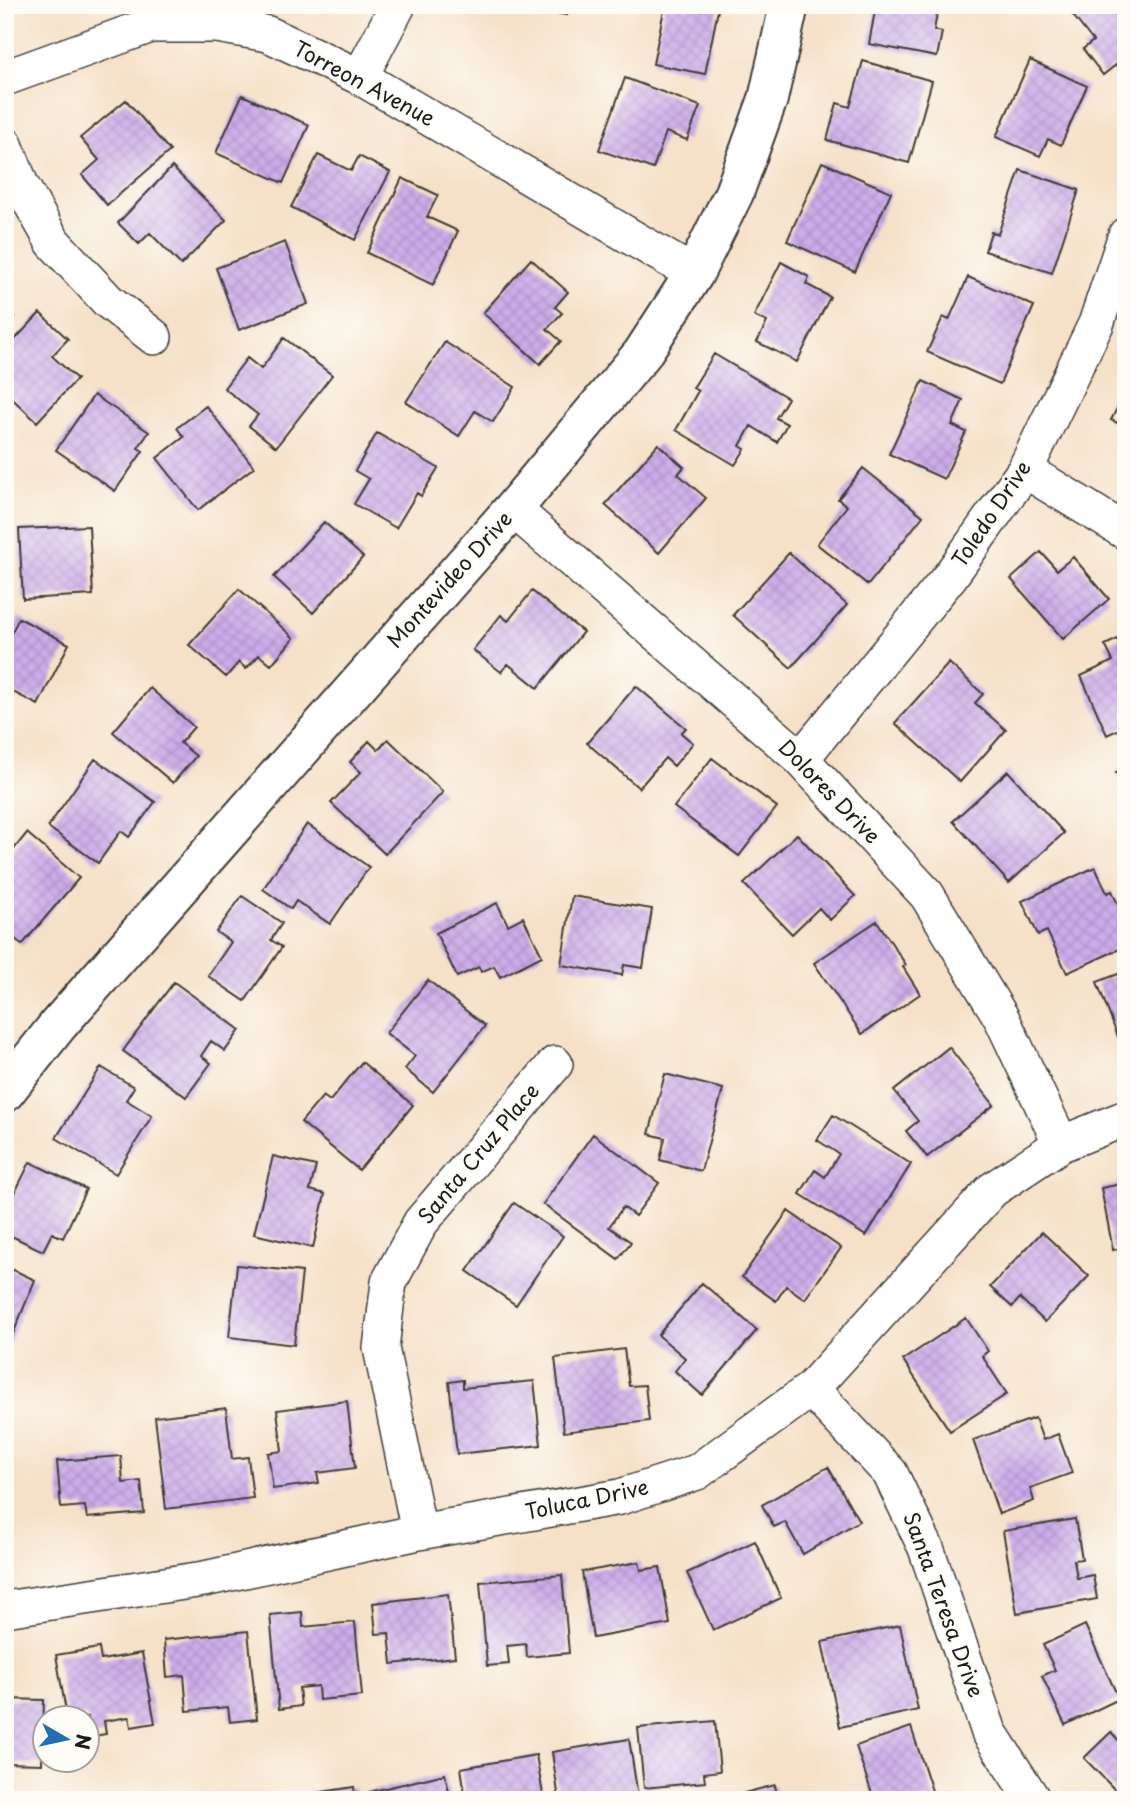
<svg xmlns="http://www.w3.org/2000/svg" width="1131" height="1805" viewBox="0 0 1131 1805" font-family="'Playpen Sans',sans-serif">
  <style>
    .building { fill: url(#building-cross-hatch) }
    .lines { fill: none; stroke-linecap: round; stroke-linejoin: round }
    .street-casing { stroke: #3d3a36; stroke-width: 38 }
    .secondary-casing { stroke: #3d3a36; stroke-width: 42 }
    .street { stroke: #fff; stroke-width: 35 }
    .secondary { stroke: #fff; stroke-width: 38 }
    .labels { text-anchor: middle; stroke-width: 5; stroke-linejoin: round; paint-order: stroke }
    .street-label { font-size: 21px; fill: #1c1c1c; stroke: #fdfcf7 }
  </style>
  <defs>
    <pattern id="building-cross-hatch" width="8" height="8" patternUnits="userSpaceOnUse" patternTransform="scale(1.75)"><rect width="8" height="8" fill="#ccace9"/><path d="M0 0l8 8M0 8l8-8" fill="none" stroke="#af93c7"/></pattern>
  </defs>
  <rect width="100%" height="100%" fill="#fdfcf7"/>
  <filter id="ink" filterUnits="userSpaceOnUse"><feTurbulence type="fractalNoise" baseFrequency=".0143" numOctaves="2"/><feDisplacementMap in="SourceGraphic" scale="14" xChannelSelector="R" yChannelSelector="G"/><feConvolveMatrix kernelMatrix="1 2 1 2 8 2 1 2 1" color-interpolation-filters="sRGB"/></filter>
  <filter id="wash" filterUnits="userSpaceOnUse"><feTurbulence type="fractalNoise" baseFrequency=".00686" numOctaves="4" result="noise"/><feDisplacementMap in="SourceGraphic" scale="28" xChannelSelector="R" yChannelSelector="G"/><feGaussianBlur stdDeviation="1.57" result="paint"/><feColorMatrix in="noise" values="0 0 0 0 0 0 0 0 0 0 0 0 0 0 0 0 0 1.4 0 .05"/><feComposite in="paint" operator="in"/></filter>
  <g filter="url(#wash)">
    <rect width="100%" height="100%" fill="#f6e1c8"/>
    <g id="blocks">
      <!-- building -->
      <path class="building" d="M5,5H24L25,6L6,11Z
        M503,5H569L567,15Z
        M665,5H719L705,74L653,64Z
        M876,5H952L950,11L938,9L934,30L942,32L937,57L869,44Z
        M1072,5H1126V57L1103,75L1083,49L1093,41L1068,9Z
        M1030,60L1087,86L1061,145L1048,139L1040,156L996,137Z
        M863,61L932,81L909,163L827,140L837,103L850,107Z
        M625,78L700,106L687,140L666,132L653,169L599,150Z
        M242,95L309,125L283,183L216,153Z
        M126,100L170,151L107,205L82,175L99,160L80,138Z
        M318,155L351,171L359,156L390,172L355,240L291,207Z
        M822,162L891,192L855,272L787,241Z
        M172,167L226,220L181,265L150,233L139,244L118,223Z
        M1020,170L1079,190L1052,273L985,251L991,232L998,234Z
        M402,178L438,195L427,217L458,231L433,285L367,253Z
        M285,242L308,304L239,330L216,268Z
        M531,259L568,292L555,307L562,313L547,329L561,341L540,364L483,313Z
        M781,262L809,277L806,284L830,297L797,362L757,342L767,322L754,316Z
        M968,277L1034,306L1000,384L927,352L943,317L949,320Z
        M5,303L14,317L5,323Z
        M40,313L68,339L52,356L77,379L37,422L5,392V350Z
        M284,338L332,375L276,447L249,426L258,415L224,388L247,358L261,369Z
        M445,342L515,387L493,422L475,411L459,436L406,402Z
        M714,354L788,398L776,418L787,424L777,442L751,426L740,446L745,449L735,465L676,430L698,391L693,388Z
        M923,381L963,400L952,425L966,432L944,479L889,454Z
        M1126,391V427L1111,420Z
        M94,395L149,432L138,448L143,451L115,491L56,450Z
        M206,406L254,467L198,510L157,458L184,437L177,428Z
        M377,433L438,468L421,496L417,493L396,528L354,504L369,479L355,471Z
        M658,444L684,467L678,474L706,498L659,553L605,505Z
        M863,468L923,516L868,585L817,544L847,506L838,499Z
        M324,522L363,557L313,613L274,577Z
        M89,526L93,595L23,599L19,529Z
        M1041,552L1057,570L1073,557L1109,599L1063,639L1011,579Z
        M789,553L847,605L791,668L733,615Z
        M239,589L294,638L271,665L259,655L246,669L239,662L226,677L189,645Z
        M532,591L583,632L538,688L508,664L501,672L473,650L501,615L508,621Z
        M19,618L69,644L38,705L5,688V645Z
        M1126,635V726L1107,735L1081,676L1113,661L1105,645Z
        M949,663L983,694L975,703L1006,730L960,782L895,723Z
        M636,686L686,728L681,733L693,743L674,766L665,758L639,788L587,743Z
        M150,688L194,727L180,743L196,756L173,783L113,732Z
        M388,739L443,792L385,854L331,803L361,772L350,762L369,741L378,750Z
        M712,758L777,807L739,856L674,807Z
        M95,759L155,802L129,837L121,831L98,863L48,827Z
        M1126,763V784L1116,773Z
        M1008,771L1064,833L1009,883L953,821Z
        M307,824L369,867L330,924L296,901L291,909L263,889Z
        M27,833L79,878L22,945L5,930V860Z
        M797,834L855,896L830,920L819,908L792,934L744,884Z
        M1095,867L1107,893L1112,891L1126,922V946L1067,973L1047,931L1038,935L1022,901Z
        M242,896L282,923L271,940L282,947L245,1001L208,976L231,942L216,932Z
        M572,896L652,909L643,968L624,965L622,975L561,965Z
        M497,903L508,925L523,917L542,956L500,977L494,966L481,972L479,967L457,977L436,933Z
        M877,921L906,965L903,967L920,994L862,1034L814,963Z
        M1126,971V1034L1118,1037L1097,982Z
        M428,980L485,1026L433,1092L405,1069L415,1056L386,1033Z
        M174,982L240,1030L225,1051L211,1041L201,1056L211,1063L186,1097L123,1051Z
        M949,1047L994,1105L927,1157L906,1131L918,1121L894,1091Z
        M362,1062L413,1105L359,1170L301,1122L323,1096L330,1101Z
        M101,1067L134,1087L126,1100L152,1116L116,1174L56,1138Z
        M665,1074L723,1089L701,1171L660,1160L665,1138L649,1134Z
        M833,1115L911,1164L866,1236L800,1194L815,1170L825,1177L839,1154L817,1140Z
        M593,1134L659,1183L635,1216L623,1207L609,1227L631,1242L618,1259L543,1204Z
        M273,1156L316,1166L310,1190L325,1194L313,1248L254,1234Z
        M30,1162L86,1189L63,1238L52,1233L43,1251L5,1233V1213Z
        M1126,1183V1247L1113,1250L1101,1188Z
        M514,1203L563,1236L516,1305L467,1271Z
        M788,1211L841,1248L805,1299L786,1286L776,1301L742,1277Z
        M1042,1232L1089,1276L1045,1322L1020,1298L1012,1307L990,1287Z
        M5,1256L11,1258L7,1267L35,1280L9,1344L5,1343Z
        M237,1265L302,1272L294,1345L229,1337Z
        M702,1283L757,1330L702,1395L675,1371L685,1358L658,1335Z
        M966,1318L988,1351L982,1356L1007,1394L950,1431L903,1360Z
        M624,1349L629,1386L645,1385L649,1421L564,1432L555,1358Z
        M463,1380V1388L534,1381L541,1445L457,1454L449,1382Z
        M347,1401L355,1468L317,1473L319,1483L273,1489L268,1453L282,1451L277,1410Z
        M226,1408L232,1459L248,1457L253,1498L166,1509L155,1417Z
        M1035,1418L1043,1440L1058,1434L1072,1473L1030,1488L1034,1501L999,1514L973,1440Z
        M121,1456L123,1483L141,1481L144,1513L87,1518L85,1506L61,1508L57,1461Z
        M828,1467L859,1521L803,1554L785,1522L774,1527L762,1505Z
        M1075,1519L1082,1559L1074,1560L1077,1578L1093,1575L1097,1599L1017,1613L1003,1531Z
        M755,1541L781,1598L713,1630L687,1573Z
        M639,1562L641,1570L660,1567L670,1624L593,1638L582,1572Z
        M562,1575L569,1653L527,1657L526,1644L507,1646L509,1664L487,1666L480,1582Z
        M448,1594L455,1657L392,1664L389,1633L376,1634L373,1603Z
        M302,1612L303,1627L355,1622L362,1696L319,1700L318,1686L299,1688L301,1706L279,1709L270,1615Z
        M900,1625L918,1710L840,1727L822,1642Z
        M1085,1625L1119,1699L1065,1725L1042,1676L1055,1670L1043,1645Z
        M248,1631L257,1719L230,1722L228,1707L187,1711L184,1675L167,1677L164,1640Z
        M99,1648L101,1660L142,1653L155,1723L131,1727L129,1717L104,1721L106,1734L88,1737V1717H67L56,1655Z
        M5,1699L44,1700L42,1764L5,1763Z
        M715,1721L720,1771L704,1773L705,1782L644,1788L638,1728Z
        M911,1727L935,1800H874L856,1746Z
        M1111,1732L1120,1742L1126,1737V1791L1124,1789L1119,1794L1084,1758Z
        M629,1739L638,1796L617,1800H559L552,1752Z
        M536,1755L544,1800H466L461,1768Z
        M445,1774L451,1800H370L369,1792Z
        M775,1785L778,1800H721V1799Z
        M354,1787L356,1800H283V1798Z"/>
    </g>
  </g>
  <g filter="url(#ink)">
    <use href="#blocks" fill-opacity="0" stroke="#3d3a36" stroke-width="2"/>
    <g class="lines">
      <!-- street casing -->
      <g class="street-casing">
        <path id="street" d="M360,77L398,5
          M5,78L151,25H217L268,34L360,77L694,274
          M5,145L21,185L53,242L108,301L154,337
          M1025,470L1126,532
          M513,509L801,759L927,895L1002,1019L1061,1144
          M801,759L951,575L1025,470L1096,324L1126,235
          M811,1389L890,1473L926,1548L989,1732L1033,1800
          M419,1532L381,1348L389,1282L421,1222L555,1064
          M5,1609L204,1579L419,1532L620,1497L697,1472L811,1389L992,1190L1061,1144L1126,1118"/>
      </g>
      <!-- secondary casing -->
      <g class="secondary-casing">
        <path id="secondary" d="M5,1092L58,1025L513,509L642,354L694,274L734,193L768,99L789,5"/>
      </g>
      <!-- street -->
      <use href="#street" class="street"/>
      <!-- secondary -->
      <use href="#secondary" class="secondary"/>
    </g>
  </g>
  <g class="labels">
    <!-- street labels -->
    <g class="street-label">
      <text transform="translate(364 84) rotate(28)" y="7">Torreon Avenue</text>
      <text transform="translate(992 514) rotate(-56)" y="7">Toledo Drive</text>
      <text transform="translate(450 580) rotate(-48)" y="7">Montevideo Drive</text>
      <text transform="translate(829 792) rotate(46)" y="7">Dolores Drive</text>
      <text transform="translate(479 1154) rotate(-50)" y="7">Santa Cruz Place</text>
      <text transform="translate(587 1500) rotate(-12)" y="7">Toluca Drive</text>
      <text transform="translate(943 1605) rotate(70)" y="7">Santa Teresa Drive</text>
    </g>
  </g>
  <!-- margin -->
  <rect width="1131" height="1805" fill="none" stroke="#fdfcf7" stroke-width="28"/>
  <!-- north arrow -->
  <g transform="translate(66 1739) rotate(99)"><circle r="33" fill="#fdfcf7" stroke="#a3a29f" stroke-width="2"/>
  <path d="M0-5L12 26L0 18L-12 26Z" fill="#1f6fb2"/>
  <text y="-10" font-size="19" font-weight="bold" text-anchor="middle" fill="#1c1c1c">N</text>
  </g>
</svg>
